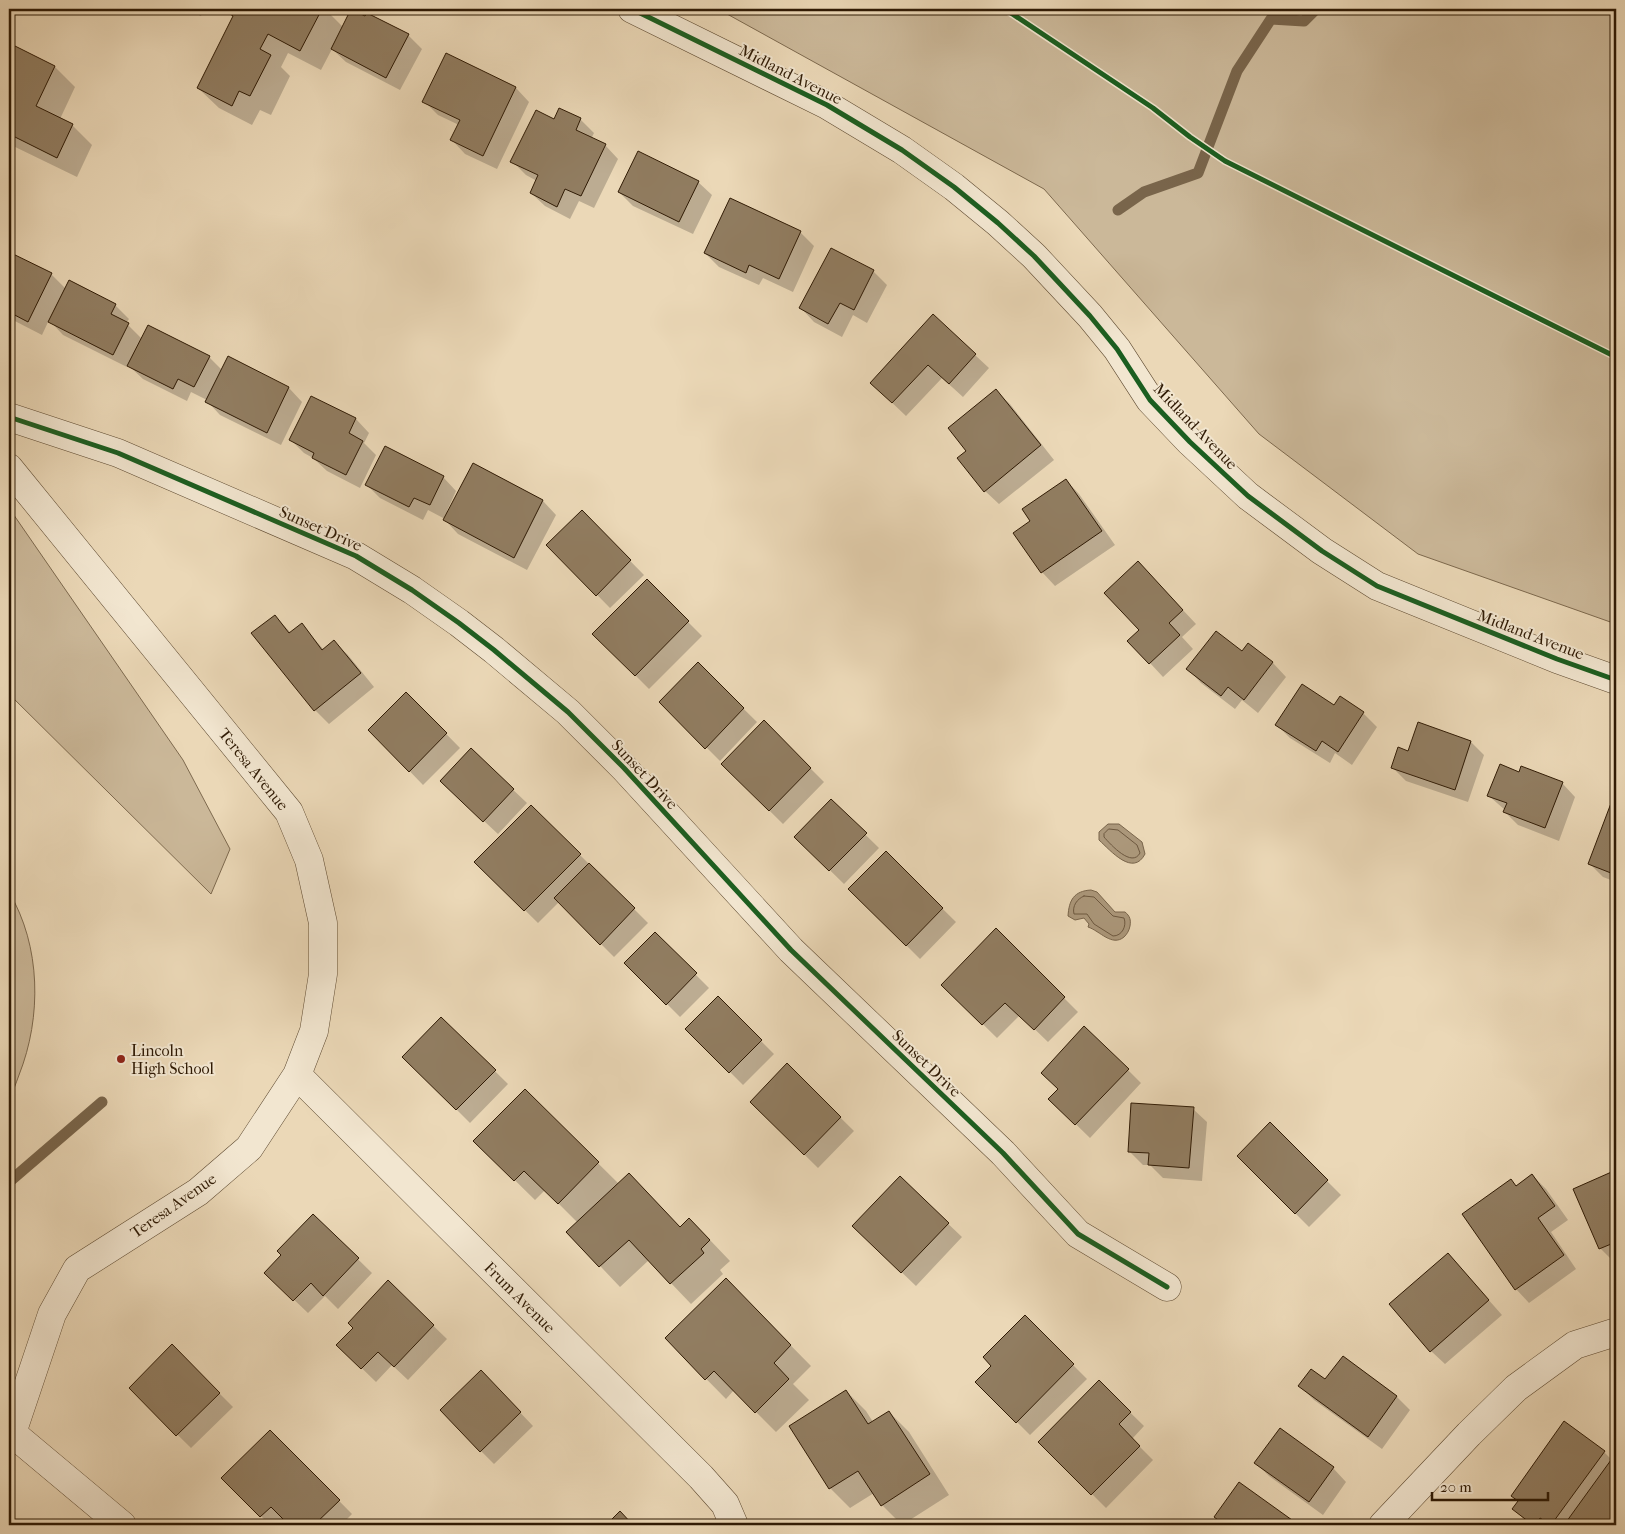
<svg xmlns="http://www.w3.org/2000/svg" width="1625" height="1534" viewBox="0 0 1625 1534" font-family="'IM FELL French Canon',serif">
  <style>
    .green { fill: #cbb899; stroke: #7d694e }
    .water { fill: #ab977a; stroke: #79654b }
    .shadow { fill: #0003 }
    .lines { fill: none; stroke-linecap: round; stroke-linejoin: round }
    .shore { stroke: #6d583f; stroke-width: 1 }
    .stream { stroke: #79654b; stroke-width: 11 }
    .building { fill: #917d61; stroke: #2f1a04 }
    .minor-casing { stroke: #5e4a31; stroke-width: 29 }
    .minor { stroke: #f2e6d0; stroke-width: 28 }
    .cycleway-casing { stroke: #f2e6d0; stroke-width: 8 }
    .cycleway { stroke: #1b5e20; stroke-width: 5 }
    .poi-dot { fill: #8f2418; stroke: #f2e6d0; stroke-width: 2 }
    .labels { text-anchor: middle; stroke-width: 4; stroke-linejoin: round; paint-order: stroke }
    .street-label { font-size: 16px; fill: #2f1a04; stroke: #f2e6d0 }
    .poi-label { font-size: 16px; fill: #2f1a04; stroke: #f2e6d0; text-anchor: start }
  </style>
  <rect width="100%" height="100%" fill="#ebd8b7"/>
  <filter id="stains"><feTurbulence type="fractalNoise" baseFrequency=".004" numOctaves="4"/><feColorMatrix values="0 0 0 0 .2 0 0 0 0 .09 0 0 0 0 .02 0 0 0 .5 -.17"/></filter>
  <radialGradient id="worn" r=".72"><stop offset=".6" stop-color="#630" stop-opacity="0"/><stop offset="1" stop-color="#630" stop-opacity=".3"/></radialGradient>
  <!-- green -->
  <path class="green" d="M718,9H1616V624L1418,554L1259,434L1044,189Z
    M9,508L183,760L230,849L211,894L9,694Z
    M9,892C41,946 42,1017 19,1075C16,1083 13,1092 9,1100Z"/>
  <!-- water -->
  <path class="water" d="M1108,824H1119L1142,842L1145,854C1133,877 1111,851 1099,840V832Z
    M1091,890L1097,892L1115,912H1125C1130,916 1131,920 1130,926C1129,931 1127,934 1124,937C1112,947 1100,931 1088,927L1089,924L1084,918L1075,920L1068,916C1069,900 1074,891 1091,890Z"/>
  <!-- shadow -->
  <path class="shadow" d="M185,9H204L201,16Z
    M234,9H330L328,12L343,27L366,18L408,35L422,49L400,90L346,62L332,49L321,70L288,53L281,67L290,76L271,115L260,110L252,125L219,108L198,88L234,17L231,14Z
    M9,44L55,67L75,87L60,119L72,125L92,145L77,177L9,144Z
    M447,55L516,88L529,102L497,169L465,154L452,140L459,125L438,115L424,101Z
    M580,119L594,133L591,139L605,145L618,159L594,208L579,201L570,219L545,206L531,193L537,181L526,175L512,161L554,120Z
    M698,182L712,195L693,234L633,206L619,192Z
    M800,232L814,246L793,292L763,278L759,285L719,267L705,253Z
    M832,250L873,271L887,285L867,323L853,315L842,337L814,322L801,308Z
    M9,253L51,274L66,289L115,305L129,319L126,323L142,339L209,357L222,370L228,358L289,388L302,402L281,445L220,415L207,401V400L191,392L187,401L143,379L128,365L127,367L63,335L49,320L42,335L9,318Z
    M933,316L989,368L963,397L942,378L906,416L885,396Z
    M996,391L1010,404L1054,460L999,504L985,491L967,451Z
    M312,397L356,419L369,433L364,443L376,455L360,488L327,471L313,458L304,453L291,440Z
    M473,465L543,501L556,515L527,570L458,534L445,520V519L428,510L423,520L380,498L367,485L443,477L456,491L447,511L449,512Z
    M1066,480L1079,494L1115,545L1055,586L1042,572L1031,521Z
    M582,512L644,575L610,608L548,545Z
    M1152,577L1196,624L1182,637L1193,649L1163,677L1150,663L1141,630Z
    M647,581L702,636L649,689L594,634Z
    M275,616L291,633L302,625L324,650L334,642L348,655L374,687L329,724L315,710L253,633Z
    M1248,645L1273,663L1286,677L1258,713L1242,700L1235,709L1201,683L1188,669L1242,652Z
    M698,664L757,722L720,761L661,702Z
    M406,693L460,748L423,785L370,730Z
    M1334,706L1363,713L1377,727L1352,765L1335,753L1330,763L1290,738L1277,725Z
    M764,722L824,782L783,824L722,764Z
    M1471,742L1484,755L1468,802L1406,781L1392,767L1409,752Z
    M471,750L527,803L498,834L456,795Z
    M1519,773L1562,783L1575,797L1559,841L1518,825L1505,812V810L1489,796Z
    M1616,794V882L1603,877L1589,863Z
    M831,801L879,848L844,884L796,837Z
    M886,853L956,922L920,959L850,889Z
    M580,855L648,923L614,957L559,902L538,923L476,862Z
    M996,930L1078,1012L1048,1042L1020,1015L997,1038L943,985Z
    M655,934L709,988L680,1017L626,963Z
    M718,998L774,1054L743,1085L687,1029Z
    M441,1018L508,1084L470,1123L404,1057Z
    M787,1065L854,1131L818,1168L751,1102Z
    M1128,1070L1141,1083L1090,1138L1050,1099Z
    M525,1091L619,1184L680,1228L709,1239L730,1261L720,1270L723,1274L691,1304L649,1260L620,1287L568,1232L578,1223L545,1190L535,1200L475,1141Z
    M1193,1109L1207,1122L1202,1181L1163,1178L1150,1165H1143L1129,1151Z
    M1270,1124L1341,1195L1309,1227L1238,1156Z
    M1616,1172V1261L1614,1262L1600,1248L1574,1190Z
    M1532,1175L1546,1189L1568,1220L1551,1232L1576,1269L1529,1303L1516,1289L1463,1214L1516,1187Z
    M900,1178L962,1237L916,1286L868,1240Z
    M313,1215L372,1273L338,1309L325,1296L308,1313L266,1273L283,1255Z
    M1448,1254L1502,1315L1445,1364L1431,1351Z
    M388,1282L447,1339L408,1380L392,1365L376,1382L338,1345L355,1328Z
    M746,1300L811,1366L793,1384L809,1400L776,1432L734,1390L726,1399L666,1338Z
    M1025,1317L1087,1379L1030,1435L977,1382L993,1366Z
    M172,1346L233,1407L191,1448L130,1388Z
    M1343,1358L1397,1397L1410,1410L1382,1449L1314,1400L1300,1386L1326,1381Z
    M1099,1382L1144,1426L1132,1439L1153,1460L1106,1508L1040,1442Z
    M494,1385L533,1426L494,1464L481,1451Z
    M846,1391L866,1411L873,1422L889,1412L909,1432L949,1495L902,1525L882,1505L874,1493L850,1508L830,1488L790,1426Z
    M270,1431L352,1514L341,1525H291L285,1519L279,1525H270L222,1478Z
    M1604,1452L1616,1464V1525H1531L1513,1509L1518,1502L1512,1496Z
    M1256,1463L1333,1468L1346,1482L1323,1515L1269,1476Z
    M1216,1517L1291,1521L1296,1525H1224Z"/>
  <g class="lines">
    <!-- shore -->
    <path class="shore" d="M1109,829L1118,830L1137,845L1140,853C1132,868 1111,845 1104,837V834Z
      M1084,896L1094,897L1113,916L1124,918C1127,926 1122,936 1113,936L1094,924L1087,914H1074C1072,906 1077,899 1084,896Z"/>
    <!-- stream -->
    <path class="stream" d="M1118,210L1144,192L1198,173L1237,71L1271,19L1304,21L1316,9
      M9,1182L102,1102"/>
  </g>
  <!-- building -->
  <path class="building" d="M233,9H322L300,51L268,34L260,49L271,55L250,96L239,91L232,106L197,88L233,16L230,14Z
    M351,9L365,16L367,13L409,34L386,78L331,49Z
    M9,43L55,66L36,106L73,124L57,158L9,134Z
    M446,53L516,87L483,156L450,140L460,120L422,102Z
    M559,108L581,118L576,130L606,144L581,196L565,189L557,207L530,193L538,175L510,162L536,110L554,119Z
    M638,151L699,181L679,222L618,192Z
    M730,198L801,231L779,279L749,265L746,273L704,253Z
    M831,248L874,270L854,310L840,303L828,324L799,308Z
    M9,252L52,273L28,322L9,312Z
    M69,280L116,304L111,314L129,323L113,355L48,322Z
    M933,314L976,354L949,384L928,365L892,403L870,383Z
    M148,325L210,356L194,387L178,379L173,389L127,366Z
    M228,356L289,387L267,433L205,402Z
    M996,389L1041,445L984,492L957,458L966,451L948,428Z
    M311,396L356,418L349,433L363,441L346,475L312,458L314,453L289,440Z
    M385,446L444,476L430,505L414,498L409,507L365,485Z
    M473,463L543,500L514,558L443,520Z
    M1066,479L1102,531L1041,573L1013,533L1030,521L1022,509Z
    M582,510L631,560L596,596L546,545Z
    M1138,561L1183,610L1169,623L1180,635L1149,664L1127,641L1139,630L1104,593Z
    M647,579L689,621L635,676L592,634Z
    M275,615L289,633L302,623L322,650L334,640L361,673L314,711L251,633Z
    M1216,631L1242,651L1248,643L1273,662L1244,700L1228,687L1221,696L1186,669Z
    M698,662L744,708L705,749L659,702Z
    M1302,684L1334,705L1340,696L1364,712L1338,752L1322,741L1316,751L1275,725Z
    M406,692L447,733L409,772L368,730Z
    M764,720L811,768L769,811L721,764Z
    M1418,722L1471,741L1455,790L1391,768L1398,747L1408,751Z
    M471,748L514,789L483,822L440,781Z
    M1500,764L1519,772L1521,766L1563,782L1545,828L1503,812L1507,803L1487,796Z
    M1616,790V875L1588,864Z
    M831,799L867,833L829,871L794,837Z
    M531,805L581,854L524,911L474,862Z
    M886,851L943,908L906,946L848,889Z
    M589,863L635,908L600,945L554,898Z
    M996,928L1065,997L1034,1030L1005,1003L982,1025L941,985Z
    M655,932L697,973L666,1005L624,963Z
    M718,996L762,1040L729,1073L685,1029Z
    M441,1017L496,1070L456,1110L402,1057Z
    M1084,1026L1129,1069L1075,1125L1048,1099L1058,1089L1041,1073Z
    M787,1063L841,1117L804,1155L750,1102Z
    M525,1089L599,1162L558,1204L524,1171L514,1181L473,1141Z
    M1131,1103L1194,1107L1189,1168L1148,1165L1149,1153L1128,1152Z
    M1270,1122L1328,1180L1295,1214L1237,1156Z
    M1616,1170V1242L1599,1249L1573,1189Z
    M629,1173L680,1227L689,1218L710,1240L701,1249L704,1253L670,1284L629,1240L599,1267L566,1232Z
    M1532,1174L1555,1206L1538,1218L1564,1255L1515,1290L1462,1214L1511,1179L1516,1186Z
    M900,1176L949,1223L901,1273L852,1226Z
    M313,1214L359,1258L323,1296L311,1283L293,1301L264,1273L281,1255L277,1251Z
    M1448,1253L1489,1300L1430,1352L1389,1304Z
    M726,1278L791,1345L774,1363L789,1379L755,1413L714,1371L705,1380L665,1338Z
    M388,1280L434,1325L394,1367L378,1352L361,1369L336,1345L353,1328L348,1323Z
    M1025,1315L1074,1364L1016,1423L975,1382L991,1366L983,1357Z
    M172,1344L220,1393L176,1436L129,1388Z
    M1343,1356L1397,1396L1368,1437L1298,1386L1311,1369L1325,1379Z
    M481,1370L521,1412L480,1452L440,1410Z
    M1099,1380L1131,1412L1119,1424L1140,1446L1091,1495L1038,1442Z
    M846,1390L868,1424L889,1411L930,1474L881,1506L858,1471L829,1489L789,1426Z
    M1564,1421L1605,1451L1551,1525L1540,1518L1535,1525H1533L1512,1509L1518,1501L1511,1496Z
    M1280,1428L1334,1467L1309,1502L1254,1463Z
    M270,1430L340,1500L314,1525H289L271,1507L260,1517L221,1478Z
    M1611,1460L1616,1464V1525H1564Z
    M1239,1482L1292,1520L1288,1525H1225L1214,1517Z
    M620,1511L633,1525H606Z"/>
  <g class="lines">
    <!-- minor casing -->
    <g class="minor-casing">
      <path id="minor" d="M632,9L827,105L902,150L954,187L998,223L1034,256L1090,316L1117,349L1150,400L1190,442L1248,496L1322,551L1377,586L1557,659L1616,680
        M9,417L118,453L356,556L412,590L459,623L494,650L568,712L624,768L791,950L1003,1153L1078,1234L1167,1287
        M9,468L289,812L309,860L323,923V974L314,1031L297,1075L249,1148L198,1192L77,1269L52,1314L12,1433L9,1437
        M297,1075L701,1477L725,1504L734,1525
        M12,1433L122,1525
        M1383,1525L1469,1434L1516,1388L1575,1345L1616,1332"/>
    </g>
    <!-- minor -->
    <use href="#minor" class="minor"/>
    <!-- cycleway casing -->
    <g class="cycleway-casing">
      <path id="cycleway" d="M632,9L827,105L902,150L954,187L998,223L1034,256L1090,316L1117,349L1150,400L1190,442L1248,496L1322,551L1377,586L1557,659L1616,680
        M1005,9L1153,108L1190,137L1225,161L1616,357
        M9,417L118,453L356,556L412,590L459,623L494,650L568,712L624,768L791,950L1003,1153L1078,1234L1167,1287"/>
    </g>
    <!-- cycleway -->
    <use href="#cycleway" class="cycleway"/>
  </g>
  <!-- markers -->
  <circle class="poi-dot" cx="121" cy="1059" r="5"/>
  <g class="labels">
    <!-- street labels -->
    <g class="street-label">
      <text transform="translate(791 74) rotate(27)" y="6">Midland Avenue</text>
      <text transform="translate(1196 426) rotate(46)" y="6">Midland Avenue</text>
      <text transform="translate(321 528) rotate(24)" y="6">Sunset Drive</text>
      <text transform="translate(1531 634) rotate(21)" y="6">Midland Avenue</text>
      <text transform="translate(254 769) rotate(51)" y="6">Teresa Avenue</text>
      <text transform="translate(645 774) rotate(47)" y="6">Sunset Drive</text>
      <text transform="translate(927 1063) rotate(44)" y="6">Sunset Drive</text>
      <text transform="translate(173 1205) rotate(-35)" y="6">Teresa Avenue</text>
      <text transform="translate(520 1297) rotate(45)" y="6">Frum Avenue</text>
    </g>
    <!-- poi labels -->
    <g class="poi-label">
      <text x="131" y="1056">Lincoln<tspan x="131" dy="18">High School</tspan></text>
    </g>
  </g>
  <!-- margin -->
  <rect width="1625" height="1534" fill="none" stroke="#ebd8b7" stroke-width="30"/>
  <rect x="10" y="10" width="1605" height="1514" fill="none" stroke="#2f1a04" stroke-width="2.5"/>
  <rect x="15" y="15" width="1595" height="1504" fill="none" stroke="#2f1a04"/>
  <!-- scale -->
  <path d="M1432 1492v8h116v-8" fill="none" stroke="#2f1a04" stroke-width="2.5"/>
  <text x="1440" y="1492" font-size="15" fill="#2f1a04" stroke="#f2e6d0" stroke-width="4" paint-order="stroke">20 m</text>
  <rect width="100%" height="100%" filter="url(#stains)"/>
  <rect width="100%" height="100%" fill="url(#worn)"/>
</svg>
